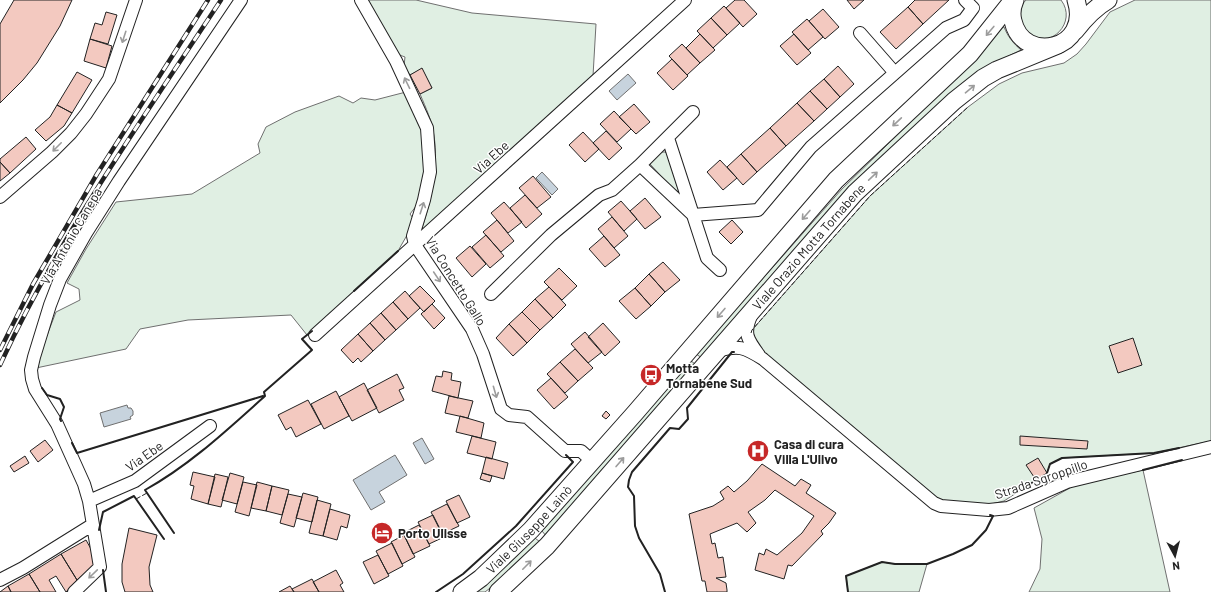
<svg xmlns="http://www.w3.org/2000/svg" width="1211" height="592" viewBox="0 0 1211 592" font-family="Barlow,sans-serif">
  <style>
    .green { fill: #e0efe3; stroke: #6f6f6f }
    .water { fill: #c7d3dd; stroke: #6f6f6f }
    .building { fill: #f3c9c0; stroke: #222 }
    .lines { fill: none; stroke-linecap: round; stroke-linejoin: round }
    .minor-casing { stroke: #222; stroke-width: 14 }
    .secondary-casing { stroke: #222; stroke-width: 19 }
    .minor { stroke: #fff; stroke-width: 12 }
    .secondary { stroke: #fff; stroke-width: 17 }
    .rail-casing { stroke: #222; stroke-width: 4.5 }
    .rail { stroke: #fff; stroke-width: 3; stroke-dasharray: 9; stroke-linecap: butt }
    .fence { stroke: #222; stroke-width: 1; stroke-dasharray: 5 2; stroke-linecap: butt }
    .wall { stroke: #222; stroke-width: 2 }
    .oneway { stroke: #9c9c9c }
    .labels { text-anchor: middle; stroke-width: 3; stroke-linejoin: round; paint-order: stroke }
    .street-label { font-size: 13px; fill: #222; stroke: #fff }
    .poi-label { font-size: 13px; font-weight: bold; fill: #222; stroke: #fff; text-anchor: start }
  </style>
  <rect width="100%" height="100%" fill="#fff"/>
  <!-- green -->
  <path class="green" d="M366,0H416L472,13L596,24L593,76L421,231C431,202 439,167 434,136C432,121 426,108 420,94L432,88L422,69L410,75L404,66L405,57L397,54Z
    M1026,0H1061C1078,22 1050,51 1029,34C1026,31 1024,26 1022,23C1018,15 1020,6 1026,0Z
    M1135,0H1211V441L1154,453L1062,458L1050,464L1047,473L1004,501L991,504L943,502L935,499L765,355L758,346L752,330L870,196L968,107L999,84L1022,73L1064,63L1077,54L1086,44L1110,12Z
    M1004,27C1008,37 1013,43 1021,50L1000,60L702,358L696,354L842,189L977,57L1002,28Z
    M406,92L420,119L426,161L420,201L410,214L415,221L398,251L307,335L291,315L188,320L140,329L126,349L36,368L39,356L56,312L80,300L79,289L67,283L86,249L116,202L192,194L260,153L258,144L266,127L295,112L339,96L353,103L361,98L375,100Z
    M662,152H665L667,154L681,198L650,164Z
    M690,360L695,364L547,537L542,531Z
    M1143,470L1170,592H1029L1040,569L1042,539L1034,508L1077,484Z
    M535,538L540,542L503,578L485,592H474L496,575Z
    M882,562L895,564H927L919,592H848L846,576Z"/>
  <!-- water -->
  <path class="water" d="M628,74L636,83L617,100L609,91Z
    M542,172L558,189L552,195L536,178Z
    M127,405L128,408H131L133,411V415L130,417L131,419L104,427L100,413Z
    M422,438L434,459L425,464L413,443Z
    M395,455L407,475L379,492L385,502L371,510L353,480Z"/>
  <!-- building -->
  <path class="building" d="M14,0H72L60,26L37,63L23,80L0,103V24Z
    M735,0H744L757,14L743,27L726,8Z
    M847,0H864L854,9Z
    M915,0H949L923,24L908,7Z
    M724,6L740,23L727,35L711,18Z
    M908,7L923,24L896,49L880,32Z
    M823,9L839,27L825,39L809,21Z
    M106,12L117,15L108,44L90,39L95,23L102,25Z
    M711,18L727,35L713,48L697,31Z
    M807,19L823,37L808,50L792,32Z
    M700,34L715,50L700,63L686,48Z
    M794,34L811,53L797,65L780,46Z
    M90,39L112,46L106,68L84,61Z
    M682,44L700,63L687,75L669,56Z
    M672,59L688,76L673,90L657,73Z
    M838,66L854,84L840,97L824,79Z
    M422,68L432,88L420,94L410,75Z
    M77,72L92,80L72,113L57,105Z
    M824,79L840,97L827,109L810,91Z
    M810,91L827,109L814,121L797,103Z
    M797,103L814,121L786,146L770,128Z
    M634,104L650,122L636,134L619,117Z
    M57,105L72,113L64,126L46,141L35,130L50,117Z
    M614,111L631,129L617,142L600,124Z
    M770,128L786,146L757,172L741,154Z
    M606,131L622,148L609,160L593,143Z
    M583,132L599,149L585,162L569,145Z
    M26,137L36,149L10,173L0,162V159Z
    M741,154L757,172L743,185L727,167Z
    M720,160L737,178L723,190L707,172Z
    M0,162L10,173L0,181Z
    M533,176L551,197L537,208L519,188Z
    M525,195L542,214L526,228L510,208Z
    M645,198L661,217L645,229L630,211Z
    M621,201L637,219L624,231L608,212Z
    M504,202L522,222L508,233L491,213Z
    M612,217L628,236L614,248L598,229Z
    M497,220L514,241L501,252L483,232Z
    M732,220L743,232L731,244L719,232Z
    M486,235L504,256L490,268L472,247Z
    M604,236L620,255L605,267L589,249Z
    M470,246L486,264L472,277L456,258Z
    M663,262L680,280L665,292L649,274Z
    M559,268L577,286L562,300L544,282Z
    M649,274L665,292L651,306L635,288Z
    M420,286L435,301L424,312L409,296Z
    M549,287L566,305L553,318L535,299Z
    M635,288L651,306L636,319L619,301Z
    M405,291L420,308L408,319L393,302Z
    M535,299L553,318L540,330L522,312Z
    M393,302L408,319L396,330L381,313Z
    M432,304L445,318L434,329L421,314Z
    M522,312L540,330L527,343L509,324Z
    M381,313L396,330L385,340L370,323Z
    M370,323L385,340L373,351L358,334Z
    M603,323L620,342L605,356L588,337Z
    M509,324L527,343L513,356L496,338Z
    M585,332L602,352L588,363L571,344Z
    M358,334L373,351L361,362L358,358L353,363L341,350Z
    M1133,338L1142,365L1118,373L1109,346Z
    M575,349L593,368L578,381L560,362Z
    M560,362L578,381L565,393L547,374Z
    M443,371L452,373L451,380L461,382L458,398L432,391L436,376L442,377Z
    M397,374L404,388L399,390L404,400L379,413L367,390Z
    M551,378L568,397L554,409L537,390Z
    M364,383L377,408L352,421L339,397Z
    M336,391L349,416L324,429L311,404Z
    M449,396L473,401L468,418L445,413Z
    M308,400L321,424L296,437L291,427L286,430L278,415Z
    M606,411L610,415L606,419L602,416Z
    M460,416L484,423L481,438L456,432Z
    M472,436L496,442L492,459L467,453Z
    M1020,436L1088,441L1087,449L1020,445Z
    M45,440L53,450L38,462L30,451Z
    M25,456L29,463L14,472L10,466Z
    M486,457L508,463L504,479L482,473Z
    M1038,458L1047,473L1036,480L1026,465Z
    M762,464L795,486L801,479L811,485L806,493L836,513L829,523L821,531L823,534L792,566L788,565L784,579L755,570L759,553L764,555L766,549L777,555L802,533L814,516L775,490L765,500L748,512L756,523L747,532L737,523L710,534L712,544L715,543L718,558L723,557L726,577L716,578L726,583L727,590V592H707L705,581H702L689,514L713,506L724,499L720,492L728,486L734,492L747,481Z
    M193,472L215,477L208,504L191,499L194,486L190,485Z
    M230,473L244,477L237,504L222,500Z
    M482,473L492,476L490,482L480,479Z
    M215,474L228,477L221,507L208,504Z
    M243,482L257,485L249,516L235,512Z
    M257,482L272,486L266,511L251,508Z
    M272,486L289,490L282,515L266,511Z
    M303,493L318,497L312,522L296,518Z
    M288,494L302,497L294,527L280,523Z
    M459,495L470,517L457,523L446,501Z
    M317,500L331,504L323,536L309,533Z
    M447,504L459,526L442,534L431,512Z
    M330,509L350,515L347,528L341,526L337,540L323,536Z
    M433,515L444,537L429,544L418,522Z
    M419,525L430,546L413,554L403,533Z
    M129,528L157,535L149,567L150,585L153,592H125L122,582V564Z
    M404,535L415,557L402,564L391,542Z
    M86,540L91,549L95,566L77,580L61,554Z
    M392,543L403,566L388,574L376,551Z
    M61,554L77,580L66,592L56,576L49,580L56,592H40L29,574Z
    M378,555L389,576L374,584L363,562Z
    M336,570L343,583L340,585L344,592H319L313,582Z
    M29,574L40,592H11L8,586Z
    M312,579L319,592H294L292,589Z
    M8,586L11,592H0Z
    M290,586L294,592H279Z"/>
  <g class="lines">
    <!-- minor casing -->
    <g class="minor-casing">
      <path id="minor" d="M361,0L396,61L427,128L430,172L424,200L413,236L415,245L472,329L483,354L501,409L509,415L527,417L565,451H581L592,461
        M860,33L895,73
        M668,138L707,258L720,270
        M640,165L693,215L758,210L811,147L946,28L964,20L973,8L965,0
        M0,197L52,152L71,133L86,114L109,79L136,0
        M491,294L551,235L599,195L612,190L640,165L693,112
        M751,316C743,334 748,340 759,355
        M315,335L685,0
        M717,351C739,345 744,347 763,359L934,503L941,506L989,510L1008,508L1067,482L1211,447
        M89,501L135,481L210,426
        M0,580L23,568L92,525
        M74,592L100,567L89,501L84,484L57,424L35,389L32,379L31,370L34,357L50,305L60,279L86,233L119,181L241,0"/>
    </g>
    <!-- secondary casing -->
    <g class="secondary-casing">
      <g id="secondary">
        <path d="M1015,0C1012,7 1011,14 1013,21C1023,65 1092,50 1076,0"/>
        <path d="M1075,31C1085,18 1094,8 1108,0"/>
        <path id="s1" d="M462,592L481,578L531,530L635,413L836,180L970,54L1013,0"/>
        <path id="s2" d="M498,592L547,546L855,193L954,101L983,78L997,70L1058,45"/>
      </g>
    </g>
    <!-- minor -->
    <use href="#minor" class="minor"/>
    <!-- secondary -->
    <use href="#secondary" class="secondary"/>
    <!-- rail casing -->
    <g class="rail-casing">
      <path id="rail" d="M0,350L33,284L97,174L208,0
        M0,365C60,235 143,118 221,0"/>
    </g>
    <!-- rail -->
    <use href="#rail" class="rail"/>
    <!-- fence -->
    <path class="fence" d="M751,333L752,330L870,196L968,107
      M136,499L147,493"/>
    <!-- wall -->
    <path class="wall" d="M354,291L398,251
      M42,388L47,395L60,399L64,407L60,419L61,421
      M72,443L77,453L263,396
      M1143,470L1182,460
      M1047,473L1050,464L1062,458L1154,453L1179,448
      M1020,491L1036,480
      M99,530L103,512L134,496L164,539
      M174,533L145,490C190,465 227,430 265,396L264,392L312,350L302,339L312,331
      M103,570L106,592
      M436,592L463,574L516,526L573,462L566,455
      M665,592L660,574L639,538L635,526L634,496L628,487L629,480L632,472L670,428L679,429L688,419L687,408L732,352H734
      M848,592L846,576L882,562L895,564H927L953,554L972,545L986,530L993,516L990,515"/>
  </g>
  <!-- one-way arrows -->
  <defs><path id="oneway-shaft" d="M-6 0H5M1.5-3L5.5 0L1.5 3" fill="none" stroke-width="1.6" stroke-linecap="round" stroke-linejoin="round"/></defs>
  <g class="oneway">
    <use href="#oneway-shaft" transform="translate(990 31) rotate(130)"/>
    <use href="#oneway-shaft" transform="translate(124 37) rotate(108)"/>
    <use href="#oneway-shaft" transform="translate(407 83) rotate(-116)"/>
    <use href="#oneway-shaft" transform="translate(970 89) rotate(-40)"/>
    <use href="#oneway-shaft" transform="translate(897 122) rotate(137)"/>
    <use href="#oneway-shaft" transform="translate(57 147) rotate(135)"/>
    <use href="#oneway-shaft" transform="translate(873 176) rotate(-43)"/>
    <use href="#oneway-shaft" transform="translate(422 208) rotate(-72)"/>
    <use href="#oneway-shaft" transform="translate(806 215) rotate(131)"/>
    <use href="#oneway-shaft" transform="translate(437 277) rotate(56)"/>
    <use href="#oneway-shaft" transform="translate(721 313) rotate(131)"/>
    <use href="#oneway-shaft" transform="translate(495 392) rotate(74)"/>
    <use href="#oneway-shaft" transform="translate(620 462) rotate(-49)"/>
    <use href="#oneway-shaft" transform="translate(527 565) rotate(-45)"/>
    <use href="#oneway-shaft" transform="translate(93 574) rotate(136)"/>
  </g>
  <!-- icons -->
  <defs>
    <g id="bus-disc" transform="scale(1.15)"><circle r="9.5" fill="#c62828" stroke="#fff"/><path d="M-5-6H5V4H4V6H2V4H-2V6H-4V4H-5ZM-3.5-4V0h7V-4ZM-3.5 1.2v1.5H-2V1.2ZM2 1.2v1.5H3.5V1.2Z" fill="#fff"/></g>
    <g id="hospital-disc" transform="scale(1.15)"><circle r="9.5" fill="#c62828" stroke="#fff"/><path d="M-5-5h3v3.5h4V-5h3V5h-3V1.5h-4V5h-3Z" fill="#fff"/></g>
    <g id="hotel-disc" transform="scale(1.15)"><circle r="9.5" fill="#c62828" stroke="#fff"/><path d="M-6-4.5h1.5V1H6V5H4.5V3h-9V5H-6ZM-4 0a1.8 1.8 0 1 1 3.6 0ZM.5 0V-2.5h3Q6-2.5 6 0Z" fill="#fff"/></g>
  </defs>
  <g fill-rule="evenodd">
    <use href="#bus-disc" x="651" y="375"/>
    <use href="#hospital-disc" x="758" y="451"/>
    <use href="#hotel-disc" x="382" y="533"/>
  </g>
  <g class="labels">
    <!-- street labels -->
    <g class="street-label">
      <text transform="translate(491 157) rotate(-42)" y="5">Via Ebe</text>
      <text transform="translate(71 236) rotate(-60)" y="5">Via Antonio Canepa</text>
      <text dy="5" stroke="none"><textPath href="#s2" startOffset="465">Viale Orazio Motta Tornabene</textPath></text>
      <text transform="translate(456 281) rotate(58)" y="5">Via Concetto Gallo</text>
      <text transform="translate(144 456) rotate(-35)" y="5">Via Ebe</text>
      <text transform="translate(1041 479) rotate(-19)" y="5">Strada Sgroppillo</text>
      <text dy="5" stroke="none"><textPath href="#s1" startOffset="92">Viale Giuseppe Lainò</textPath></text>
    </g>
    <!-- poi labels -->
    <g class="poi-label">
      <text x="666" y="373">Motta<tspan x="666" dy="15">Tornabene Sud</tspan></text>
      <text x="774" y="449">Casa di cura<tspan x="774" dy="15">Villa L'Ulivo</tspan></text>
      <text x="398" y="538">Porto Ulisse</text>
    </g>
  </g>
  <!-- north arrow -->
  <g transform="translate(1175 556) rotate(173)" stroke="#ffffff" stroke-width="3" paint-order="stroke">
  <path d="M0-3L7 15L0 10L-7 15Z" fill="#222222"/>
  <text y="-6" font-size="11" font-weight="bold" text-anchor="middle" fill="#222222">N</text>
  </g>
</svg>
